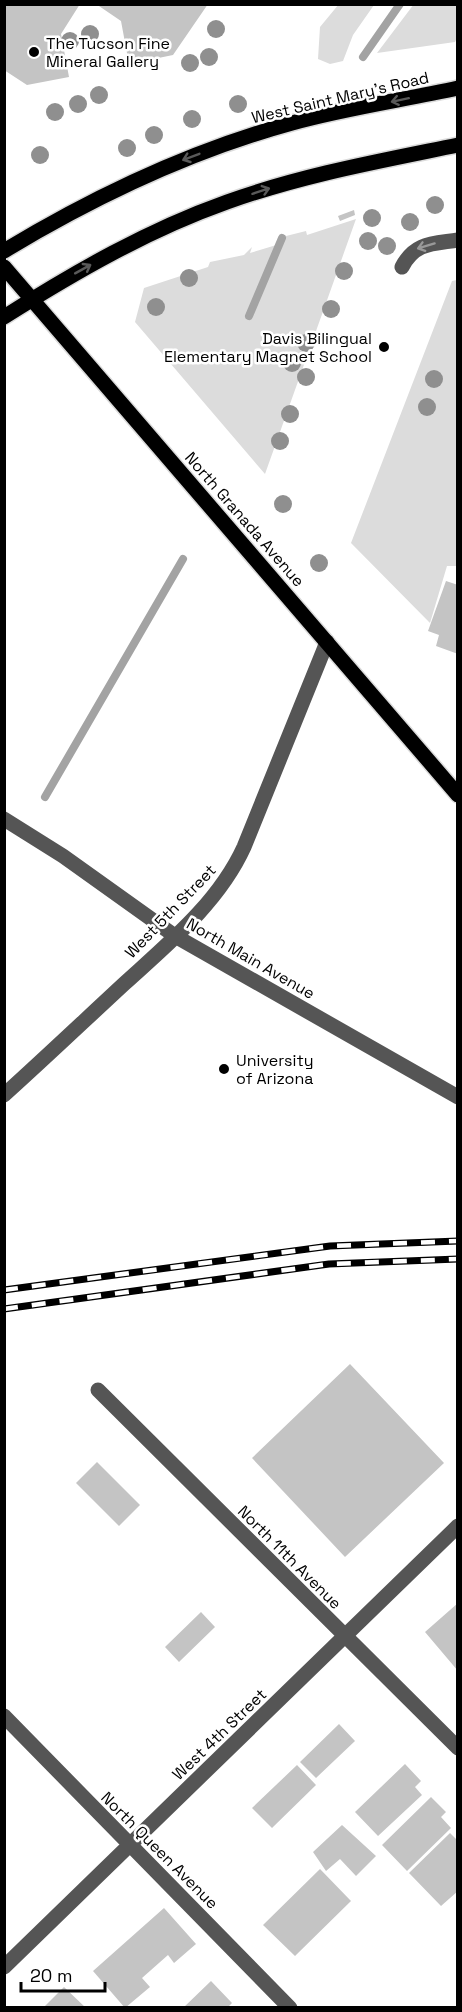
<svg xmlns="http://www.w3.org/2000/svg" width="462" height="2012" viewBox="0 0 462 2012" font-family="'Space Grotesk',sans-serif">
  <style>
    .green { fill: #dcdcdc }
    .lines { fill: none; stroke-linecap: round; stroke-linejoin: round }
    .stream { stroke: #a3a3a3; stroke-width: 8 }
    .building { fill: #c4c4c4 }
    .major-casing { stroke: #dbdbdb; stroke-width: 18 }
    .minor { stroke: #555; stroke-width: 15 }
    .major { stroke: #000; stroke-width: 15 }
    .rail-casing { stroke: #000; stroke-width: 7 }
    .rail { stroke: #fff; stroke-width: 4.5; stroke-dasharray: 14; stroke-linecap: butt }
    .tree { fill: #8f8f8f }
    .oneway { stroke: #595959 }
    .oneway2 { stroke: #999 }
    .poi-dot { fill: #000; stroke: #fff; stroke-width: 2 }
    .labels { text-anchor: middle; stroke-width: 5; stroke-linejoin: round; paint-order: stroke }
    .poi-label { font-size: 16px; fill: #000; stroke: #fff; text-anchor: start }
    .street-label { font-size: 16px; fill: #000; stroke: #fff }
  </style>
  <rect width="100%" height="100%" fill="#fff"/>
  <!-- green -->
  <path class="green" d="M339,4L374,5L353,35L343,61L330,64L318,59L320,27Z
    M414,4L457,5V38L455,42L377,53Z
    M356,219L265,474L135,322L144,288L208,267L210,262L244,255L252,247L250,253L283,243L286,236L306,231L307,235Z
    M457,280V566H447L430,623L351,543L452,281Z"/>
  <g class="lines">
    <!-- stream -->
    <path class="stream" d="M363,57L400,4
      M249,316L282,238
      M45,797L183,559"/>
  </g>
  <!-- building -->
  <path class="building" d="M7,4H80L61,34L69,77L27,85L4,70V8Z
    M96,4H208L173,55L129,64L121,21Z
    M354,210L355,215L340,221L338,216Z
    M446,581L458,585V654L436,646L439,635L428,631Z
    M350,1364L444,1463L345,1557L252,1458Z
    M97,1462L140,1505L119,1526L76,1483Z
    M458,1603V1671L425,1632Z
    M201,1612L215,1627L179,1662L165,1647Z
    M339,1724L355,1741L316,1778L300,1762Z
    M405,1764L421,1781L415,1787L422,1795L378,1836L355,1812Z
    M297,1765L316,1785L272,1828L252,1808Z
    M431,1797L446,1812L441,1817L451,1828L407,1871L382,1845Z
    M342,1825L376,1856L356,1876L340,1859L326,1871L313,1852Z
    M450,1833L458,1841V1891L441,1906L409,1873Z
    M320,1869L351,1901L295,1956L263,1925Z
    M164,1908L196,1944L174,1963L168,1955L142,1978L150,1987L125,2008L93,1971Z
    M211,1981L232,2003L227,2008H183Z
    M64,1987L86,2008H43Z"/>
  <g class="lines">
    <!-- major casing -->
    <g class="major-casing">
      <path id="major" d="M4,251C95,196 190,151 292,123C346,108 403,100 458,88
        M4,267L458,795
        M4,317C75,272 148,230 227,202C302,175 380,161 458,145"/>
    </g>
    <!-- minor -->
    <path class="minor" d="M402,267C415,242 433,244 458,240
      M4,819L63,856L175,936L458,1097
      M4,1095C45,1058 85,1020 125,983C169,943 219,902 244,847L327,642
      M98,1390L458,1748
      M4,1716L290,2008
      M4,1967L458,1526"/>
    <!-- major -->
    <use href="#major" class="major"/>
    <!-- rail casing -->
    <g class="rail-casing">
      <path id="rail" d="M4,1290L330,1246L458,1241
        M4,1309L329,1264L458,1259"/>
    </g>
    <!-- rail -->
    <use href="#rail" class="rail"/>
  </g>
  <!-- trees -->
  <g class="tree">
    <circle cx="216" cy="29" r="9"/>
    <circle cx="90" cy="34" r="9"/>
    <circle cx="70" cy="41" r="9"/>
    <circle cx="209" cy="57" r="9"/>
    <circle cx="190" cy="63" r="9"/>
    <circle cx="99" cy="95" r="9"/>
    <circle cx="78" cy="104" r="9"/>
    <circle cx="238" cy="104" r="9"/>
    <circle cx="55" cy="112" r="9"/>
    <circle cx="192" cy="119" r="9"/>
    <circle cx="154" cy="135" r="9"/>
    <circle cx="127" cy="148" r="9"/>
    <circle cx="40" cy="155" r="9"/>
    <circle cx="435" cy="205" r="9"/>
    <circle cx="372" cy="218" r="9"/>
    <circle cx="410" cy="222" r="9"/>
    <circle cx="368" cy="241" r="9"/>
    <circle cx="387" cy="246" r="9"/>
    <circle cx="344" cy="271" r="9"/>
    <circle cx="189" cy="278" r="9"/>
    <circle cx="156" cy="307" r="9"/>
    <circle cx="331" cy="309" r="9"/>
    <circle cx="306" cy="343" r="9"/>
    <circle cx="292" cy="363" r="9"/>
    <circle cx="306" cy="377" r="9"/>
    <circle cx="434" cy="379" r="9"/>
    <circle cx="427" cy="407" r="9"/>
    <circle cx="290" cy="414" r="9"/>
    <circle cx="280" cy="441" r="9"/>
    <circle cx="283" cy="504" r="9"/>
    <circle cx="319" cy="563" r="9"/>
  </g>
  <!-- one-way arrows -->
  <defs><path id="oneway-shaft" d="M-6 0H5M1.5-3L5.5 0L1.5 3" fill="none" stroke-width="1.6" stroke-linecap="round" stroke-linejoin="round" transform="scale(1.5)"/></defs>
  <g class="oneway">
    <use href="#oneway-shaft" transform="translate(400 100) rotate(168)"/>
    <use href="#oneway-shaft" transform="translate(191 157) rotate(159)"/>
    <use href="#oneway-shaft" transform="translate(261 191) rotate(-18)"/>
    <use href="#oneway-shaft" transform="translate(83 269) rotate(-29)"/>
  </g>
  <use class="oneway2" href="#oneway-shaft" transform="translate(426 246) rotate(163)"/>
  <!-- markers -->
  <g class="poi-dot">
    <circle cx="34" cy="52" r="6"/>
    <circle cx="384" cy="347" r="6"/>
    <circle cx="224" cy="1069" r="6"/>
  </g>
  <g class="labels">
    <!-- poi labels -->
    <g class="poi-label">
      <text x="46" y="49">The Tucson Fine<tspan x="46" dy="18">Mineral Gallery</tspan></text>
      <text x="372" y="344" text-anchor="end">Davis Bilingual<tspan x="372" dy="18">Elementary Magnet School</tspan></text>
      <text x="236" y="1066">University<tspan x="236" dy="18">of Arizona</tspan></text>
    </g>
    <!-- street labels -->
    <g class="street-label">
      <text transform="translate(340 97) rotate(-13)" y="6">West Saint Mary's Road</text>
      <text transform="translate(245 519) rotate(49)" y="6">North Granada Avenue</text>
      <text transform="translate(170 911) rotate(-46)" y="6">West 5th Street</text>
      <text transform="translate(251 958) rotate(30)" y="6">North Main Avenue</text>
      <text transform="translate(290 1557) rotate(45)" y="6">North 11th Avenue</text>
      <text transform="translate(219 1734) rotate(-44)" y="6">West 4th Street</text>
      <text transform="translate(160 1850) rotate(45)" y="6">North Queen Avenue</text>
    </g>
  </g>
  <!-- border -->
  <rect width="462" height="2012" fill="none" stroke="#000000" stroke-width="12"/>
  <!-- scale -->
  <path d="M21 1982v9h84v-9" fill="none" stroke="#000000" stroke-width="3"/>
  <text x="30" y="1982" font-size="18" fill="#000000" stroke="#ffffff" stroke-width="4.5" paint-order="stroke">20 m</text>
</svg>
